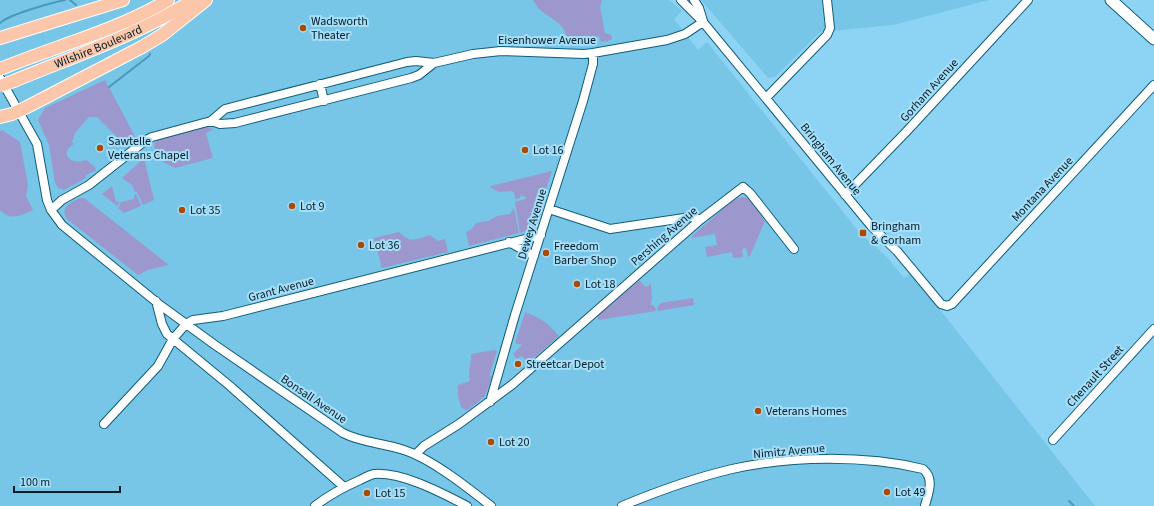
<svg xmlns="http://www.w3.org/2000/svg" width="1154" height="506" viewBox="0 0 1154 506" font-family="'Source Sans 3',sans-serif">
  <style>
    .built { fill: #77c5e7 }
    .green { fill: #9c98ce }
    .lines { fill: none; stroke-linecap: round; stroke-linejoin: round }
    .stream { stroke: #4b98b9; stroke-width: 2 }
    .street-casing { stroke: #0f5e7a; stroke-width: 10 }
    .secondary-casing { stroke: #0f5e7a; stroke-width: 13 }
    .primary-casing { stroke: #fff; stroke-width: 14 }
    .street { stroke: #fff; stroke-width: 8 }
    .secondary { stroke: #fff; stroke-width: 11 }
    .primary { stroke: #fcc6aa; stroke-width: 12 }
    .primary-bridge-casing { stroke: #fff; stroke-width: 14; stroke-linecap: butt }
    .primary-bridge { stroke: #fcc6aa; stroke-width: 12 }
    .poi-dot { fill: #aa4a00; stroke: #a7def8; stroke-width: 1.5 }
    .labels { text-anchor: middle; stroke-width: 4; stroke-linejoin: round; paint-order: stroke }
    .poi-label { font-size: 12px; fill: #001c27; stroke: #a7def8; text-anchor: start }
    .street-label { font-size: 12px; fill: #001c27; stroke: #a7def8 }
  </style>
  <rect width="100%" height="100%" fill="#8dd3f3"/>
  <!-- built -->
  <path class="built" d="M0,0H669L682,11L674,19L698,50L707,42L860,233L887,257L904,278L911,273L1095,506H0Z
    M701,0H989L893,25L820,32L775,77L768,78Z"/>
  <!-- green -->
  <path class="green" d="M533,0H602L600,7L605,33L611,35L612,39L606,42L605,41L601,42L599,36L589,39V43L571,45C566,40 567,34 563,28C554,16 541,16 533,0Z
    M105,80L136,138L126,146L97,117H89L75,133L72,142L74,144C59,152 69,166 86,160L95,167L96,170L85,176L86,178L64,190L58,188L55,183L49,145L38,120L45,108Z
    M204,127L214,129L206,133L213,158L175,168L161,161L156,153L154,144L157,140Z
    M2,130L20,142L28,185L26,196L33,210C20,216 11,221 0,210V131Z
    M144,158L154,200L143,205L137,192H135L132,185L122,178Z
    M552,171L535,224L529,230L520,233L515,202L526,199V197L521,195L520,198L515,199L514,192L511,191L499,192L491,188V186Z
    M112,186L116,202L119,201V203L117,206L102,194Z
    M136,194L141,206L124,213L118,208L121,202L134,199V195Z
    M744,197L749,199L765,221L750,256L748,257L746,248L742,249L743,257L733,258L732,252L707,257L705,247L717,245L715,234L692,238V236L732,201L738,198Z
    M80,198H84L169,265L148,270L138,275L67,219C59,208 71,202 80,198Z
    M514,208L519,233L469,246L466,232L471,230L476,223L488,221L497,216L510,214Z
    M399,232C410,244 417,239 430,235L438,241L445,239L448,252L382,268L374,238Z
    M639,280L646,287L651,284L652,300L651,304L655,307L656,311L598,320V315Z
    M693,298L694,305L658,311L657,308L661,303Z
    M525,312C542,319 547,322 559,336L528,363L522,356L517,359L513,354L522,345L515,343Z
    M494,350L497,351L490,373V376H492L485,396L469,409L466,410L461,407L458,396V385L470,381C467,371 472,364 471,354Z"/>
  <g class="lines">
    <!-- stream -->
    <path class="stream" d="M70,0L76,5
      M0,23C10,14 51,3 65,0
      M109,87L149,56L150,54
      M1069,501L1074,506"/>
    <!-- street casing -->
    <g class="street-casing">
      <path id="street" d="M681,0L703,22L872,227L897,251L941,304L947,306L952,304L1154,85
        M694,0L699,8L703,21
        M0,78L37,144L47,200L51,210L62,225L160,305L215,345L343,433C362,443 384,443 404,450C432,459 468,488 491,506
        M320,84L324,101
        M766,98L827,35L830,28L827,0
        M211,121L220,124L235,123L411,78L419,75L434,63
        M845,195L906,132L1028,0
        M549,209L610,229L691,217L696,218L700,220
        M51,210L62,200L89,185L146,140L152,137L211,121L225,109L407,62L416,61L434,63L473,54L501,51L584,54L593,53L667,40L685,34L703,22
        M509,242L534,256
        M156,301L162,324L167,334L230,386L344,487
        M490,402L515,315L583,101L593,64V53
        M104,424L158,366L173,339L186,324L193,320L223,316L541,235
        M1053,440L1154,329
        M416,454L424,446L459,424L513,384L700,220L743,187L750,193L794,249
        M315,506C329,495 344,487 360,480C364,478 369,475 374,474C403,472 442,493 467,506
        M622,506C658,491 694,478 732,469C790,456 865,455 923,469C935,479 928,493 925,506"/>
    </g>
    <!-- secondary casing -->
    <g class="secondary-casing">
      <path id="secondary" d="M1111,0L1154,39"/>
    </g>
    <!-- primary casing -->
    <g class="primary-casing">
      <g id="primary">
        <path d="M0,38L123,0"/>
        <path d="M0,69C56,46 116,31 168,0"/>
        <path id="s1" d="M14,81C74,56 138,35 193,0"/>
        <path d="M0,117L12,114L27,107L142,47L162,35L206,0"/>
      </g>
    </g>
    <!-- street -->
    <use href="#street" class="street"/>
    <!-- secondary -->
    <use href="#secondary" class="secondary"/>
    <!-- primary -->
    <use href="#primary" class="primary"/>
    <!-- primary-bridge casing -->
    <g class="primary-bridge-casing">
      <path id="primary-bridge" d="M0,86L14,81"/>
    </g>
    <!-- primary-bridge -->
    <use href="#primary-bridge" class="primary-bridge"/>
  </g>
  <!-- markers -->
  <g class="poi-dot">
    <circle cx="303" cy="28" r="4"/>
    <circle cx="100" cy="148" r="4"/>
    <circle cx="525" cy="150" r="4"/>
    <circle cx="292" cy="206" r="4"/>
    <circle cx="182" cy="210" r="4"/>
    <rect x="859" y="229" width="8" height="8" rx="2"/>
    <circle cx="361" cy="245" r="4"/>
    <circle cx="546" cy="253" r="4"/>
    <circle cx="577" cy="284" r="4"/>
    <circle cx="518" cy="364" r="4"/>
    <circle cx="758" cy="411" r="4"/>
    <circle cx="491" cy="442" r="4"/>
    <circle cx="887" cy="492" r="4"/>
    <circle cx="367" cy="493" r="4"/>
  </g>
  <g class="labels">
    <!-- poi labels -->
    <g class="poi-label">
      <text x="311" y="25">Wadsworth<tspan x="311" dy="14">Theater</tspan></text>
      <text x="108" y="145">Sawtelle<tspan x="108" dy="14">Veterans Chapel</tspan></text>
      <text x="533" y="154">Lot 16</text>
      <text x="300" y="210">Lot 9</text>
      <text x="190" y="214">Lot 35</text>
      <text x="871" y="230">Bringham<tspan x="871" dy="14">&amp; Gorham</tspan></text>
      <text x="369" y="249">Lot 36</text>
      <text x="554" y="250">Freedom<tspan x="554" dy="14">Barber Shop</tspan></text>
      <text x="585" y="288">Lot 18</text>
      <text x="526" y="368">Streetcar Depot</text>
      <text x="766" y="415">Veterans Homes</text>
      <text x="499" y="446">Lot 20</text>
      <text x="895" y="496">Lot 49</text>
      <text x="375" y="497">Lot 15</text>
    </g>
    <!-- street labels -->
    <g class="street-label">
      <text x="547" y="44">Eisenhower Avenue</text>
      <text dy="4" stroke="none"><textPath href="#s1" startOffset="91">Wilshire Boulevard</textPath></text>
      <text transform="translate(929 90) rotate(-48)" y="4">Gorham Avenue</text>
      <text transform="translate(831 159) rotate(51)" y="4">Bringham Avenue</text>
      <text transform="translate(1042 189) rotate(-47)" y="4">Montana Avenue</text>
      <text transform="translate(532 224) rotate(-73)" y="4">Dewey Avenue</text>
      <text transform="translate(664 236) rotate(-41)" y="4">Pershing Avenue</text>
      <text transform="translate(281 289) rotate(-15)" y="4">Grant Avenue</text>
      <text transform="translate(1095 376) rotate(-48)" y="4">Chenault Street</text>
      <text transform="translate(314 399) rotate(34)" y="4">Bonsall Avenue</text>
      <text transform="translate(789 451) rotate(-5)" y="4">Nimitz Avenue</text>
    </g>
  </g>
  <!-- scale -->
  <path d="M14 486v6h106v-6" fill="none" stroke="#001c27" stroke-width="2"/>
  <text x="20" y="486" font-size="12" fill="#001c27" stroke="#a7def8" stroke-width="3" paint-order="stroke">100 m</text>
</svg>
